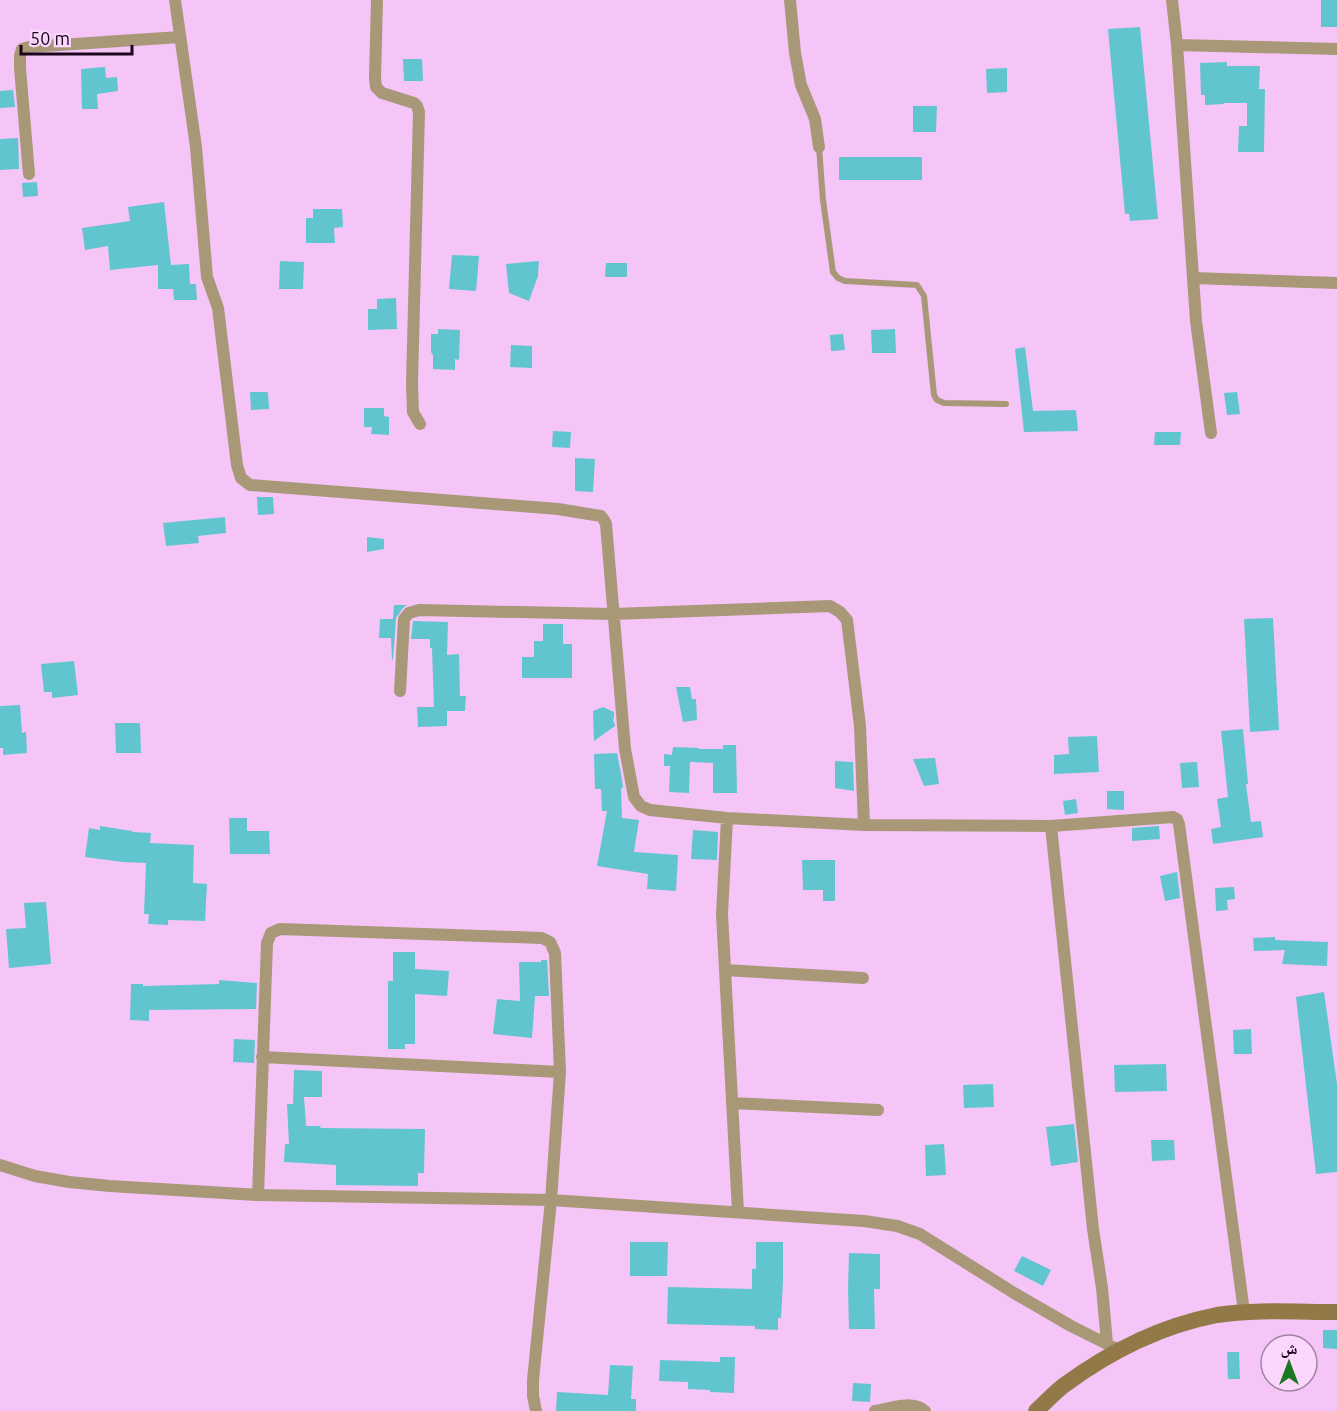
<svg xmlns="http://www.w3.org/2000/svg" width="1337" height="1411" viewBox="0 0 1337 1411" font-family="Ubuntu,'Noto Naskh Arabic',sans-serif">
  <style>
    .building { fill: #61c5cf }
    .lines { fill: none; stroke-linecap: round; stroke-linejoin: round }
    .lane { stroke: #a89878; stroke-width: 6 }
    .street { stroke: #a89878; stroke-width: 12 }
    .secondary { stroke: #917948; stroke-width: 16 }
  </style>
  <rect width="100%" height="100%" fill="#f5c5f8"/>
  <!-- building -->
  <path class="building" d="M1321,0H1337V27H1321Z
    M1140,27L1158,219L1130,221L1129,214H1125L1108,29Z
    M403,59H422L423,81H404Z
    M1227,62V66H1260L1259,89H1265L1264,152H1238L1239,126H1247V103H1224V104L1205,105V95H1201L1200,63Z
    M105,67L106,78L117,77L118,91L97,94L98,109H82L81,69Z
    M1007,68V92L987,93L986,69Z
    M13,90L15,107L0,108V91Z
    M913,106H937L936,132H913Z
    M18,138L19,169L0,170V139Z
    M839,157H922V180H839Z
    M37,182L38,196L23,197L22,183Z
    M164,202L171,265L189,264L190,284H196L197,300H174L173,289H158V265L110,270L108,246L85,250L82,228L130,221L128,207Z
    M313,209H342L343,227L334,228L335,243H306V218H313Z
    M452,255L479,256L476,291L449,289Z
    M280,261L304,262L303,289H279Z
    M539,261L538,276L529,301L509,293L506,264Z
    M606,263H627V277H605Z
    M396,298L397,329L368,330V309H377V299Z
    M438,329L460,330L459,360L455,359V370L433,369V355L431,352V334H438Z
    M895,329L896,353H872L871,330Z
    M843,334L845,350L831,351L830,335Z
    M511,345L532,346V368L510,367Z
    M1025,347L1033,411L1076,410L1078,431L1024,432L1015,349Z
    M250,392H268L269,409L251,410Z
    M1237,392L1240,414L1227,415L1224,393Z
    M364,408H384V416L389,417V435L371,434L372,427H364Z
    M553,431L571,432L570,448L552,447Z
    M1155,432H1181L1180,445H1154Z
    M575,458L595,459L593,492L575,491Z
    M257,497H273L274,514L258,515Z
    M225,517L226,533L198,536L199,543L166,546L163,523Z
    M367,537L384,539V549L367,552Z
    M394,605H407L403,608L396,618L393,659L392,660L391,638H379L380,619H393Z
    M1273,618L1279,730L1250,732L1244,619Z
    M413,621L448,622L447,655L459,654L460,696H466L465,711H447V726L418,727L417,707H434L432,648H430V639H411Z
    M543,624H563V644H572V678H522V657H534V641H543Z
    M74,661L78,695L52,698V692H44L41,664Z
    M676,687H690L692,699H696L697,720L683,722Z
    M20,705L22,733L26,732L27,753L3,755V748H0V706Z
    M603,707L614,712V717L613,720L615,726L594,741L593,711Z
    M115,723H140L141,753H116Z
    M1243,729L1248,784H1246L1251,822L1261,821L1263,837L1213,844L1211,829L1221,827L1217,799L1228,797L1221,731Z
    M1097,736L1099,772L1054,774V755L1069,754L1068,737Z
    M723,745H736L737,793H713V763L690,762L689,793L669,792L670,766H664V754L672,755L673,747L699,748V749H723Z
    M617,753L622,779L623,788H621L622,818L639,820L634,852L678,855L676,891L647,889L648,874L597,866L607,811H602L601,789H595L594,754Z
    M935,758L939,784L924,786L913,759Z
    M835,761L853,762L854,791L835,788Z
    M1197,762L1199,787L1182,788L1180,763Z
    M1107,791H1124V810L1107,809Z
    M1076,799L1078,813L1065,815L1063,801Z
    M229,818H247V831H269L270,854H230Z
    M100,826L132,831V832L151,833L150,843L194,845L193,883L207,884L205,921L168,920V925L148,924L149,914H144L146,863L122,862L85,857L89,828L100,830Z
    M1159,826L1160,839L1132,841V828Z
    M693,830L718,832L717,860L691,859Z
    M802,860H835V901H823V890H803Z
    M1177,872L1180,898L1165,901L1160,876Z
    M1234,887L1235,899L1227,900L1228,910L1216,911L1215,888Z
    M46,902L51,964L9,968L6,929L26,928L24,903Z
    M1275,937V940L1328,942L1327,966L1282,964L1285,950L1254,951L1253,938Z
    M393,952H415V969L449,971L447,996L415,994V1044H405V1049H388V981H393Z
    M541,960H547L549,996H535L532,1038L493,1034L497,999L520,1001L519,962H541Z
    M219,980L257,983L256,1009L149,1010V1021L130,1020L131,984H143V986L219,984Z
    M1324,992L1337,1084V1172L1316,1174L1296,997Z
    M1251,1029L1252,1054H1234L1233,1030Z
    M234,1039L255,1040L254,1063L233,1062Z
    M1166,1064L1167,1091L1115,1092L1114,1065Z
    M294,1070L322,1071V1097H304L306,1126H321L320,1128L425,1129L424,1173H418V1186L336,1185V1165L284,1162L285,1144H289L287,1104H293Z
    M993,1084L994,1107L964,1108L963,1085Z
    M1074,1124L1078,1162L1051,1166L1046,1127Z
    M1151,1140H1174L1175,1160L1152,1161Z
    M944,1144L946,1175L926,1176L925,1145Z
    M630,1242H668L667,1276H630Z
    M756,1242H783V1281L781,1318H778V1330L755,1329V1326L667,1324L668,1287L752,1289V1269H756Z
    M849,1253L880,1254V1289H874L875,1329H849L848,1289Z
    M1022,1256L1051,1270L1043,1286L1014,1271Z
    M1323,1330H1337V1349L1323,1348Z
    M1227,1352H1239L1240,1379H1228Z
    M720,1357H735L734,1393L710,1392V1390L688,1389V1382L659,1381L660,1360L720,1362Z
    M610,1365L633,1366L631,1399H636V1411H556L557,1392L608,1395Z
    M853,1383L871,1384L870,1402L852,1401Z"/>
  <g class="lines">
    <!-- lane -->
    <path class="lane" d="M819,147L823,200L833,272L838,278L845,281L917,285L924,296L934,395L937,400L944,403L1006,404"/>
    <!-- street -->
    <path class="street" d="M175,0L196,147L207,277L218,308L237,465L241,478L250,485L558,509L601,516L604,520L606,524L625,749L634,797L641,806L650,810L727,818L864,825L1051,826
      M377,0L375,78L376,87L382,93L414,103L417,106L419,112L412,383L413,412L420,424
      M790,0L795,53L801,85L815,119L819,147
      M1172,0L1177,45L1196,321L1211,433
      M1177,45L1337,49
      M29,174L20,68V56L22,49L29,47L180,37
      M1193,278L1337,283
      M400,691L404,619L409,613L419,610L613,614L830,606L840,612L847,620L860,726L864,825
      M727,818L722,914L738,1212
      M725,970L863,978
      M262,1057L560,1072
      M732,1103L878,1110
      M0,1165L35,1176L69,1182L110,1186L258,1195L551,1200L864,1221L897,1226L920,1234L1014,1293L1071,1326L1119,1350
      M258,1195L267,943L271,933L280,929L542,938L550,942L555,953L560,1072L551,1200L533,1380V1396L536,1411
      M1107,1343L1102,1288L1093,1229L1051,826L1173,817L1177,819L1179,824L1244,1312
      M875,1411C891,1408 912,1400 925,1411"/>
    <!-- secondary -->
    <path class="secondary" d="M1036,1411C1045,1403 1053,1394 1063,1386C1109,1352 1160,1326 1217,1315C1253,1309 1299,1312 1337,1312"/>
  </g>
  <!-- north arrow -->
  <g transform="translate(1289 1363)"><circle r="28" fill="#fbd7fe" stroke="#a183a4" stroke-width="1.5"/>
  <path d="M0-4.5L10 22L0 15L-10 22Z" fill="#1d7623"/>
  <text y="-9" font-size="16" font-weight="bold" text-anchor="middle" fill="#1a061c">ش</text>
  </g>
  <!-- scale -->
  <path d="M21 45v9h111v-9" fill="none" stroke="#1a061c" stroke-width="3"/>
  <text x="30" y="45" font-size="18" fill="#1a061c" stroke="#fbd7fe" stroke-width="4.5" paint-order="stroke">50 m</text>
</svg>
